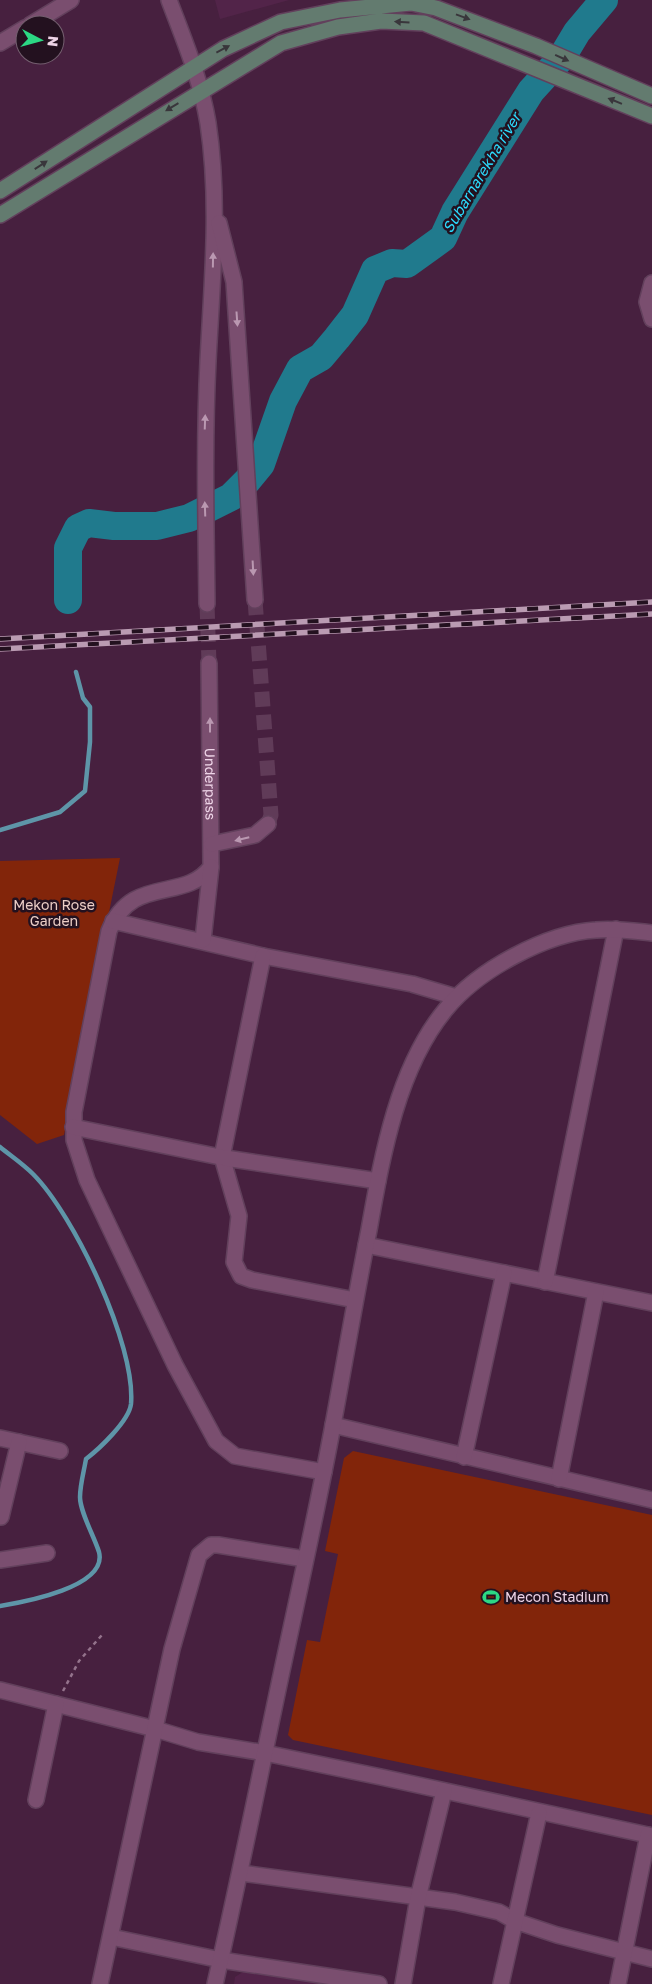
<svg xmlns="http://www.w3.org/2000/svg" width="652" height="1984" viewBox="0 0 652 1984" font-family="'Golos Text',sans-serif">
  <style>
    .built { fill: #522449 }
    .green { fill: #82250a }
    .lines { fill: none; stroke-linecap: round; stroke-linejoin: round }
    .stream { stroke: #5e95a8; stroke-width: 4.5 }
    .river { stroke: #207a8d; stroke-width: 28 }
    .minor-tunnel { stroke: #603b58; stroke-width: 15; stroke-dasharray: 15 8; stroke-linecap: butt }
    .minor-casing { stroke: #62405c; stroke-width: 18 }
    .major-casing { stroke: #62405c; stroke-width: 18 }
    .path { stroke: #94738c; stroke-width: 2.5; stroke-dasharray: 4 4; stroke-linecap: butt }
    .minor { stroke: #7a4e6f; stroke-width: 15 }
    .major { stroke: #637b6f; stroke-width: 15 }
    .rail-casing { stroke: #ba9bb2; stroke-width: 5.5 }
    .rail { stroke: #23111f; stroke-width: 4; stroke-dasharray: 11; stroke-linecap: butt }
    .oneway { fill: #39363b }
    .oneway2 { fill: #ba98b1 }
    .labels { text-anchor: middle; stroke-width: 5; stroke-linejoin: round; paint-order: stroke }
    .street-label { font-size: 14px; fill: #eed4e7; stroke: #23111f }
    .park-label { font-size: 14px; fill: #ebcec6; stroke: #23111f }
    .poi-label { font-size: 14px; fill: #eed4e7; stroke: #23111f; text-anchor: start }
    .water-label { font-size: 15px; font-style: italic; fill: #2cdbfd; stroke: #23111f }
  </style>
  <rect width="100%" height="100%" fill="#47203f"/>
  <!-- built -->
  <path class="built" d="M215,0H289L220,19Z
    M251,1967L331,1984H234L235,1977Z"/>
  <!-- green -->
  <path class="green" d="M120,858L64,1135L37,1144L0,1115V861Z
    M353,1451L652,1515V1815L293,1740L288,1735L307,1640L320,1642L338,1554L325,1551L344,1458Z"/>
  <g class="lines">
    <!-- stream -->
    <path class="stream" d="M0,830L60,812L85,791L90,742V707L83,698L76,672
      M0,1147C11,1156 23,1164 33,1174C74,1215 136,1345 131,1404C129,1421 99,1449 86,1459C84,1471 80,1485 80,1497C80,1512 94,1536 99,1552C108,1587 24,1602 0,1606"/>
    <!-- river -->
    <path class="river" d="M68,600V548L78,528L89,523L114,526H157L189,518L231,497L247,481L261,464L283,401L300,369L321,357L337,338L355,315L375,270L392,263L407,264L443,238L455,212L531,91L562,57L577,32L604,0"/>
    <!-- minor-tunnel -->
    <path class="minor-tunnel" d="M255,600L271,815L268,824
      M207,604L209,663"/>
    <!-- minor casing -->
    <g class="minor-casing">
      <g id="minor">
        <path d="M169,0C184,40 201,80 208,123C220,202 212,282 208,361C204,442 206,523 207,604"/>
        <path d="M30,25L71,0"/>
        <path d="M0,43L25,28"/>
        <path d="M219,223L234,282L255,600"/>
        <path d="M652,283L647,302L652,319"/>
        <path id="s1" d="M209,663L211,867C184,903 132,874 109,931L74,1112V1140L87,1180L175,1365L216,1441L235,1456L324,1472"/>
        <path d="M212,844L255,835L268,824"/>
        <path d="M113,921L263,956L412,984L456,997"/>
        <path d="M203,940L211,867"/>
        <path d="M263,956L222,1157L239,1216L234,1262L241,1276L252,1280L355,1300"/>
        <path d="M73,1127L225,1158L378,1181"/>
        <path d="M366,1245L652,1303"/>
        <path d="M545,1282L616,929"/>
        <path d="M333,1425L652,1500"/>
        <path d="M0,1438L60,1451"/>
        <path d="M464,1457L504,1273"/>
        <path d="M559,1479L596,1292"/>
        <path d="M1,1517L19,1442"/>
        <path d="M0,1560L47,1553"/>
        <path d="M0,1690L155,1729L198,1742L265,1753L381,1777L652,1836"/>
        <path d="M36,1800L56,1704"/>
        <path d="M241,1873L455,1902L499,1912L515,1921L557,1935L652,1959"/>
        <path d="M111,1937L221,1960L379,1984"/>
        <path d="M100,1984L172,1649L199,1555L211,1545H218L305,1559"/>
        <path d="M215,1984C237,1889 256,1794 276,1699C295,1608 316,1517 333,1425C345,1360 356,1295 369,1230C382,1157 397,1068 446,1009C478,970 546,933 596,930C615,928 634,931 652,933"/>
        <path d="M403,1984L418,1898L444,1791"/>
        <path d="M501,1984L539,1813"/>
        <path d="M618,1984L648,1835"/>
      </g>
    </g>
    <!-- major casing -->
    <g class="major-casing">
      <path id="major" d="M0,191L223,49L281,22L340,10L411,3L436,8L536,46L652,96
        M0,215L281,43L338,27L381,21L424,23L652,116"/>
    </g>
    <!-- path -->
    <path class="path" d="M63,1691L79,1661L102,1635"/>
    <!-- minor -->
    <use href="#minor" class="minor"/>
    <!-- major -->
    <use href="#major" class="major"/>
    <!-- rail casing -->
    <g class="rail-casing">
      <path id="rail" d="M0,639L652,602
        M0,649L652,614"/>
    </g>
    <!-- rail -->
    <use href="#rail" class="rail"/>
  </g>
  <!-- one-way arrows -->
  <defs><path id="oneway-solid" d="M-6-.8H1V-3.2L6.5 0L1 3.2V.8H-6Z" transform="scale(1.25)"/></defs>
  <g class="oneway">
    <use href="#oneway-solid" transform="translate(463 17) rotate(20)"/>
    <use href="#oneway-solid" transform="translate(402 22) rotate(-177)"/>
    <use href="#oneway-solid" transform="translate(223 49) rotate(-28)"/>
    <use href="#oneway-solid" transform="translate(562 58) rotate(24)"/>
    <use href="#oneway-solid" transform="translate(615 101) rotate(-158)"/>
    <use href="#oneway-solid" transform="translate(172 107) rotate(149)"/>
    <use href="#oneway-solid" transform="translate(41 165) rotate(-33)"/>
  </g>
  <g class="oneway2">
    <use href="#oneway-solid" transform="translate(213 260) rotate(-89)"/>
    <use href="#oneway-solid" transform="translate(237 319) rotate(86)"/>
    <use href="#oneway-solid" transform="translate(205 422) rotate(-88)"/>
    <use href="#oneway-solid" transform="translate(205 509) rotate(-92)"/>
    <use href="#oneway-solid" transform="translate(253 568) rotate(87)"/>
    <use href="#oneway-solid" transform="translate(210 725) rotate(-90)"/>
    <use href="#oneway-solid" transform="translate(242 839) rotate(166)"/>
  </g>
  <!-- icons -->
  <defs>
    <g id="stadium-bare" transform="scale(1.35)"><path d="M0-5a6.5 5 0 1 0 0 10a6.5 5 0 1 0 0-10ZM-3.5-1.8h7v3.6h-7Z" fill="#2cd884" stroke="#23111f" stroke-width="2.5" paint-order="stroke"/></g>
  </defs>
  <g fill-rule="evenodd">
    <use href="#stadium-bare" x="491" y="1597"/>
  </g>
  <g class="labels">
    <!-- street labels -->
    <g class="street-label">
      <text dy="5" stroke="none"><textPath href="#s1" startOffset="121">Underpass</textPath></text>
    </g>
    <!-- park labels -->
    <g class="park-label">
      <text x="54" y="910">Mekon Rose<tspan x="54" dy="16">Garden</tspan></text>
    </g>
    <!-- poi labels -->
    <g class="poi-label">
      <text x="505" y="1602">Mecon Stadium</text>
    </g>
    <!-- water labels -->
    <g class="water-label">
      <text transform="translate(482 173) rotate(-59)" y="5">Subarnarekha river</text>
    </g>
  </g>
  <!-- north arrow -->
  <g transform="translate(40 40) rotate(96)"><circle r="24" fill="#23111f" stroke="#745f6f"/>
  <path d="M0-4L9 19L0 12L-9 19Z" fill="#2cd884"/>
  <text y="-8" font-size="14" font-weight="bold" text-anchor="middle" fill="#eed4e7">N</text>
  </g>
</svg>
